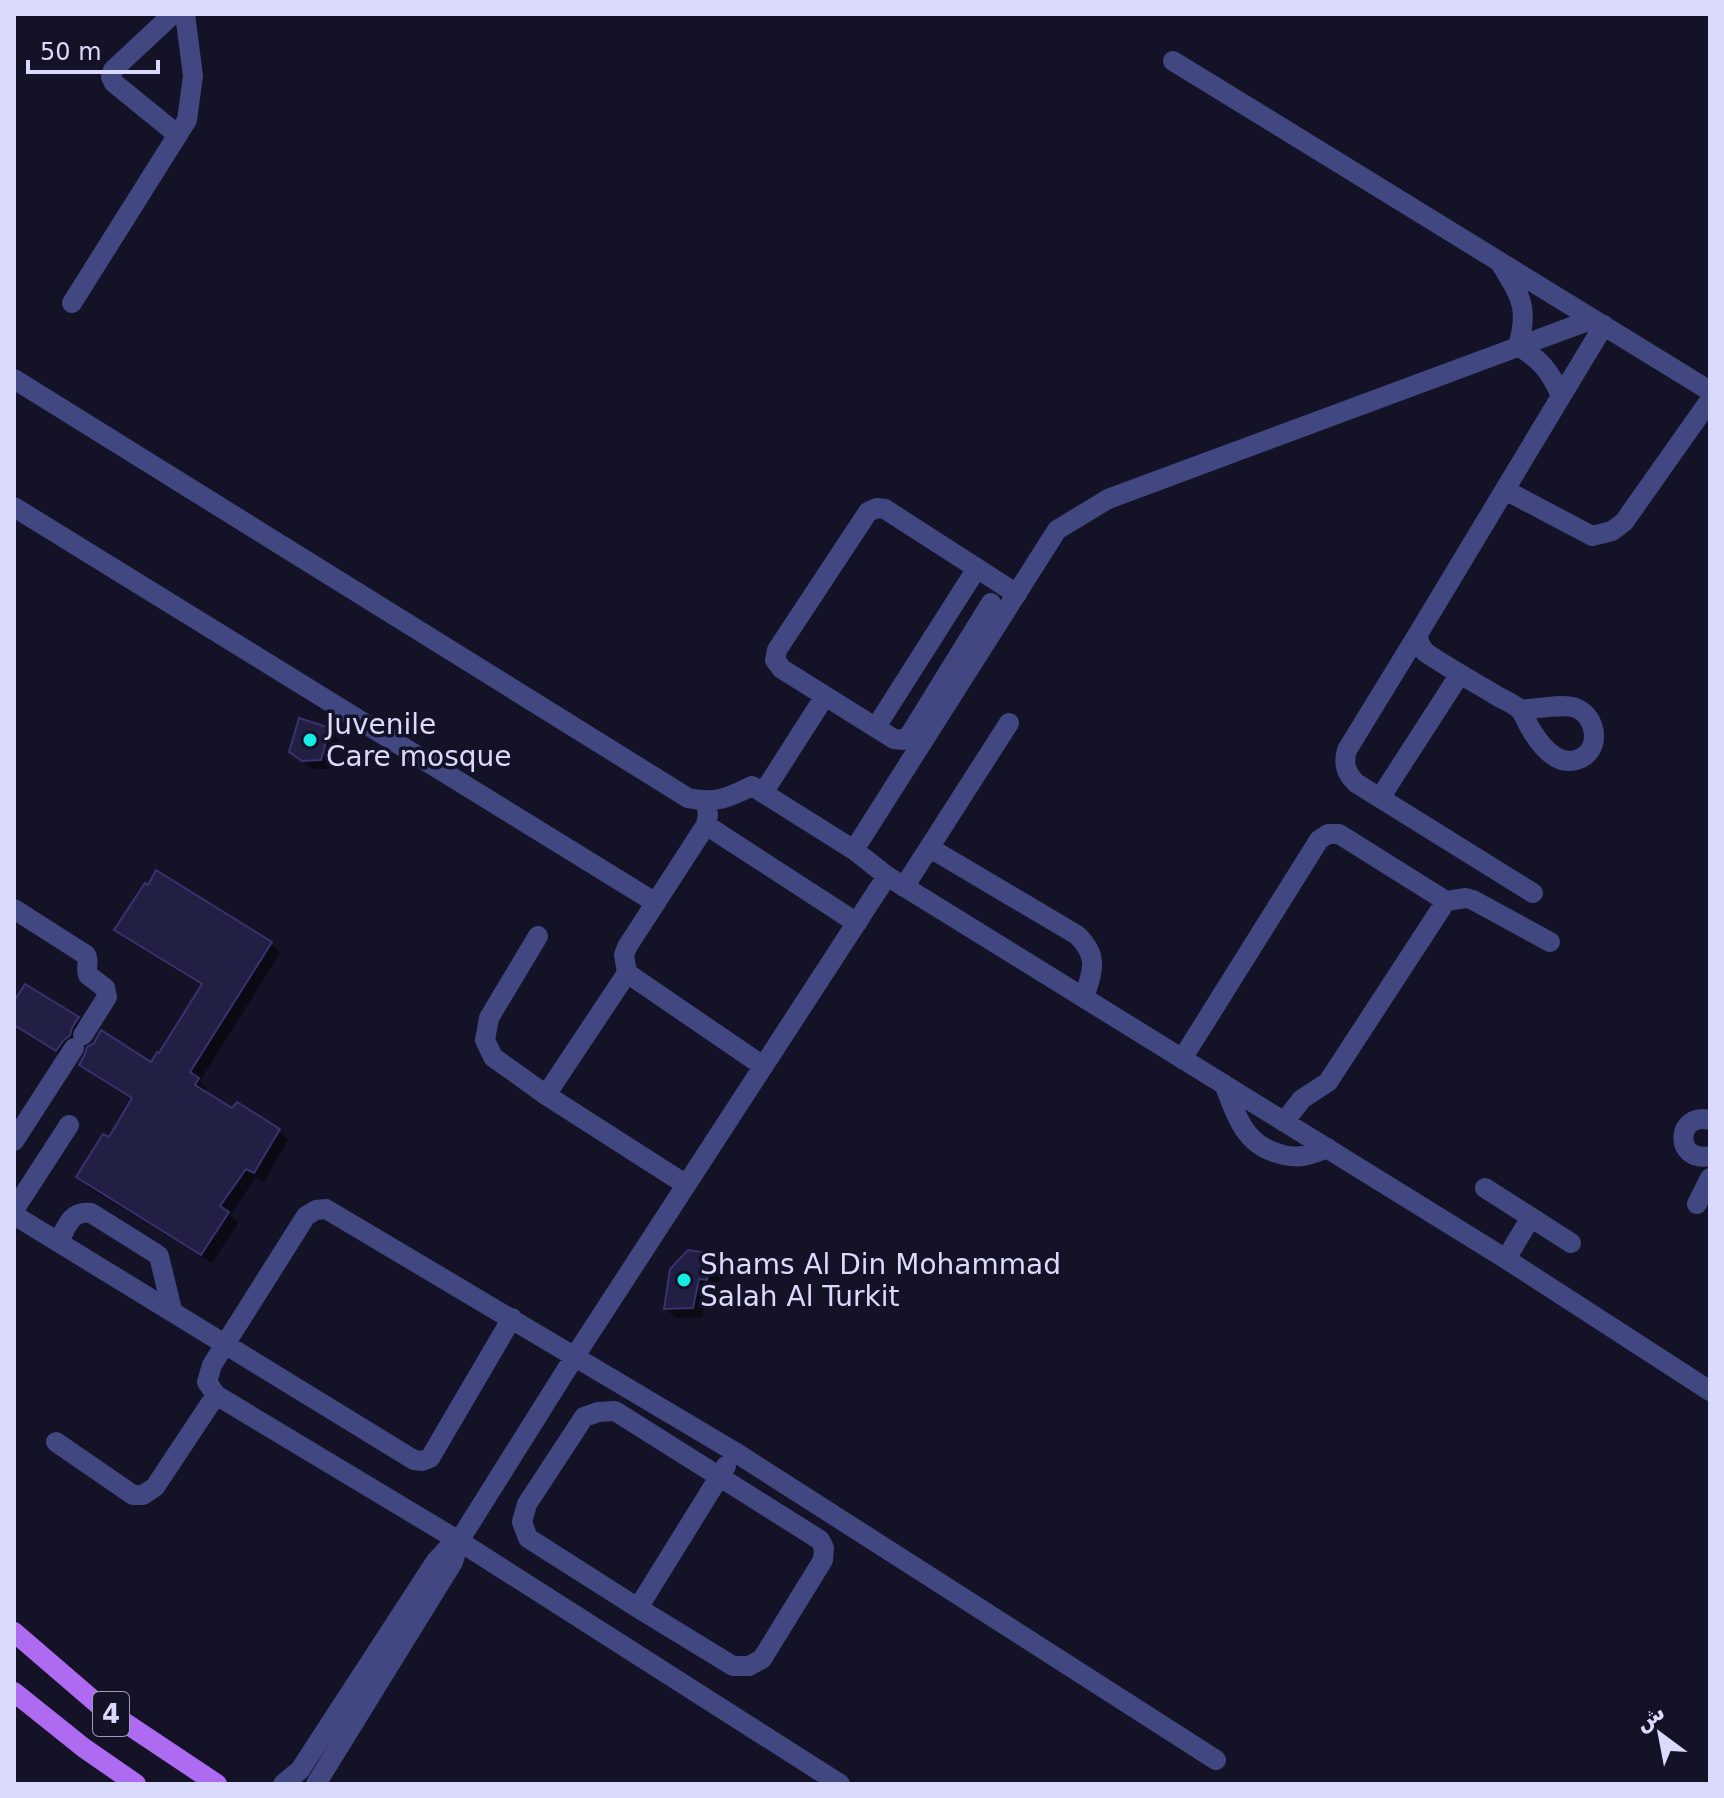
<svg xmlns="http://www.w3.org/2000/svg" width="1724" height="1798" viewBox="0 0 1724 1798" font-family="'DejaVu Sans',Vazirmatn,sans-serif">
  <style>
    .shadow { fill: #0007 }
    .building { fill: #221f45; stroke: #38336f; stroke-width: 2 }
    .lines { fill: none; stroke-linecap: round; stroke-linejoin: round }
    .minor { stroke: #414781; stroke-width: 20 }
    .major { stroke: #ae6bf2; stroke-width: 20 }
    .poi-dot { fill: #17ebe5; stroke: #131226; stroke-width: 3 }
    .labels { text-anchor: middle; stroke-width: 7; stroke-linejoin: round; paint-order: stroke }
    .shield { fill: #131226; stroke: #9e9ebc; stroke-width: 2 }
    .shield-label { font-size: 26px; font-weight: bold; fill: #dadafc }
    .poi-label { font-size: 28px; fill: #dadafc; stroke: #131226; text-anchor: start }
  </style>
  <rect width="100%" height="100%" fill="#131226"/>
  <!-- shadow -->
  <path class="shadow" d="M329,730L339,739L330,769H314L301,761L291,752Z
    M117,930L271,944L280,953L200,1081L207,1089L205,1093L233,1111L279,1131L288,1140L264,1182L256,1177L230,1215L238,1223L212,1263L88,1187L78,1177L110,1140L133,1100L91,1074L81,1064L151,1065L159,1056L202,986L126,939Z
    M14,1005L77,1019L87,1029L67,1059L14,1026Z
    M714,1256L724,1266L721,1282L717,1281L716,1289L708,1287L702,1317L676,1318L666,1309Z"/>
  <!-- building -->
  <path class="building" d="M299,718L330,728L321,760L302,761L289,752Z
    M156,870L272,942L190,1072L199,1078L195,1085L232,1108L237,1102L280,1129L254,1173L246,1169L220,1206L229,1212L201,1255L76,1177L103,1134L109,1137L132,1098L79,1065L85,1054L87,1047L94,1043L101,1030L151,1062L157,1052L159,1053L202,984L114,930L145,883L148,885Z
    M25,984L79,1017L72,1028L70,1036L64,1040L56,1051L14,1025V1001Z
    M688,1250L715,1254L712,1273H708L707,1280L699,1279L693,1308L664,1309L670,1269Z"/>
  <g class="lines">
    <!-- minor -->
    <path class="minor" d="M173,14L113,70L111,77L114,83L178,135
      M1173,61L1710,391
      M1501,264C1521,297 1529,308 1518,346C1541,360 1550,371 1561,396
      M72,303L187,120L193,76L185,14
      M14,379L688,798C715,804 728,798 752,786L854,850L887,876L1506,1259L1710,1391
      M1505,490L1592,536L1612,531L1624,522L1710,400
      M14,507L656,903
      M991,603L909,736L902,740L894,739L782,669L775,660L777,650L868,512L877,508L885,509L1017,594
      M1418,634L1347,750C1343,764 1346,773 1356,783L1533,893
      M1520,710C1535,709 1563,703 1576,708C1598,717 1602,753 1576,760C1555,766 1538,742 1529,726C1526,721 1524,714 1520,710C1514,703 1501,699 1494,694C1470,680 1447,667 1425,652L1419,643L1418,634L1604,325
      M876,727L977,568
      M763,793L825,696
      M1380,798L1460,674
      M706,825L857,923
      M930,848L1077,935C1100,957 1092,972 1084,998
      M854,850L1057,530L1108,499L1593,319
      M904,887L1009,723
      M1446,901L1466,898L1473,900L1550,942
      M14,909L86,955C90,962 85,968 88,975L105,988L107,997L83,1035
      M538,936L489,1018L485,1040L493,1057L546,1095L685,1184
      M627,973L763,1066
      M1182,1059L1319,840L1328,834H1339L1446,901L1328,1082L1302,1099L1284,1122
      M1224,1084C1235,1113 1244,1144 1277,1153C1285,1156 1294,1157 1303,1156C1311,1155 1320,1151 1328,1148
      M546,1095L627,973L624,955L627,947L706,825L708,815L706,802
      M1710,1120C1676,1111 1673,1163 1710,1156
      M14,1141L74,1048
      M1485,1188L1571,1243
      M1697,1204L1710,1178
      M14,1210L69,1125
      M14,1215L414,1460L422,1461L430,1458L512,1318
      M59,1242C66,1227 71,1210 91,1213L155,1253L159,1256L172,1310
      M1506,1259L1531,1217
      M615,1411L820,1540L824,1548L823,1560L762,1659L749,1666H733L638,1608L528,1538L522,1522L527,1504L584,1417L598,1412Z
      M56,1442L133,1495H143L155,1487L216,1395
      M638,1608L726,1466
      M283,1784L300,1770L436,1561L449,1547L459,1541
      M316,1784L453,1562L459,1541L575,1356L887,876
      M840,1784L459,1541L216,1395L207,1382L212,1365L306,1216L316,1210L326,1209L735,1452L1216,1760"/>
    <!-- major -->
    <path class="major" d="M14,1632L100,1706L217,1784
      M14,1692L84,1748L136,1784"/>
  </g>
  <!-- markers -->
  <g class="poi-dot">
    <circle cx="310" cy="740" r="8"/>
    <circle cx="684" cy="1280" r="8"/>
  </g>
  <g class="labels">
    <!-- shield labels -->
    <rect class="shield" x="93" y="1692" width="36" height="44" rx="6"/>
    <g class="shield-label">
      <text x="111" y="1723">4</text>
    </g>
    <!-- poi labels -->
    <g class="poi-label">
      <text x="326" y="734">Juvenile<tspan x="326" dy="32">Care mosque</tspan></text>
      <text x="700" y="1274">Shams Al Din Mohammad<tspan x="700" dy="32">Salah Al Turkit</tspan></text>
    </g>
  </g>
  <!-- border -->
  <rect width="1724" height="1798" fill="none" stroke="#dadafc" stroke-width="32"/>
  <!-- north arrow -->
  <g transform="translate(1660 1734) rotate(328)" stroke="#131226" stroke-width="6" paint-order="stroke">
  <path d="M0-6L14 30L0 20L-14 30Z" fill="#dadafc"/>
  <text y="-12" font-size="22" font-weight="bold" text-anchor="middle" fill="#dadafc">ش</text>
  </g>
  <!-- scale -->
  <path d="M28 60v12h130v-12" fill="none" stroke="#dadafc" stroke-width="4"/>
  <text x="40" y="60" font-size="24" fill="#dadafc" stroke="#131226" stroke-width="6" paint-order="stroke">50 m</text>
</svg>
